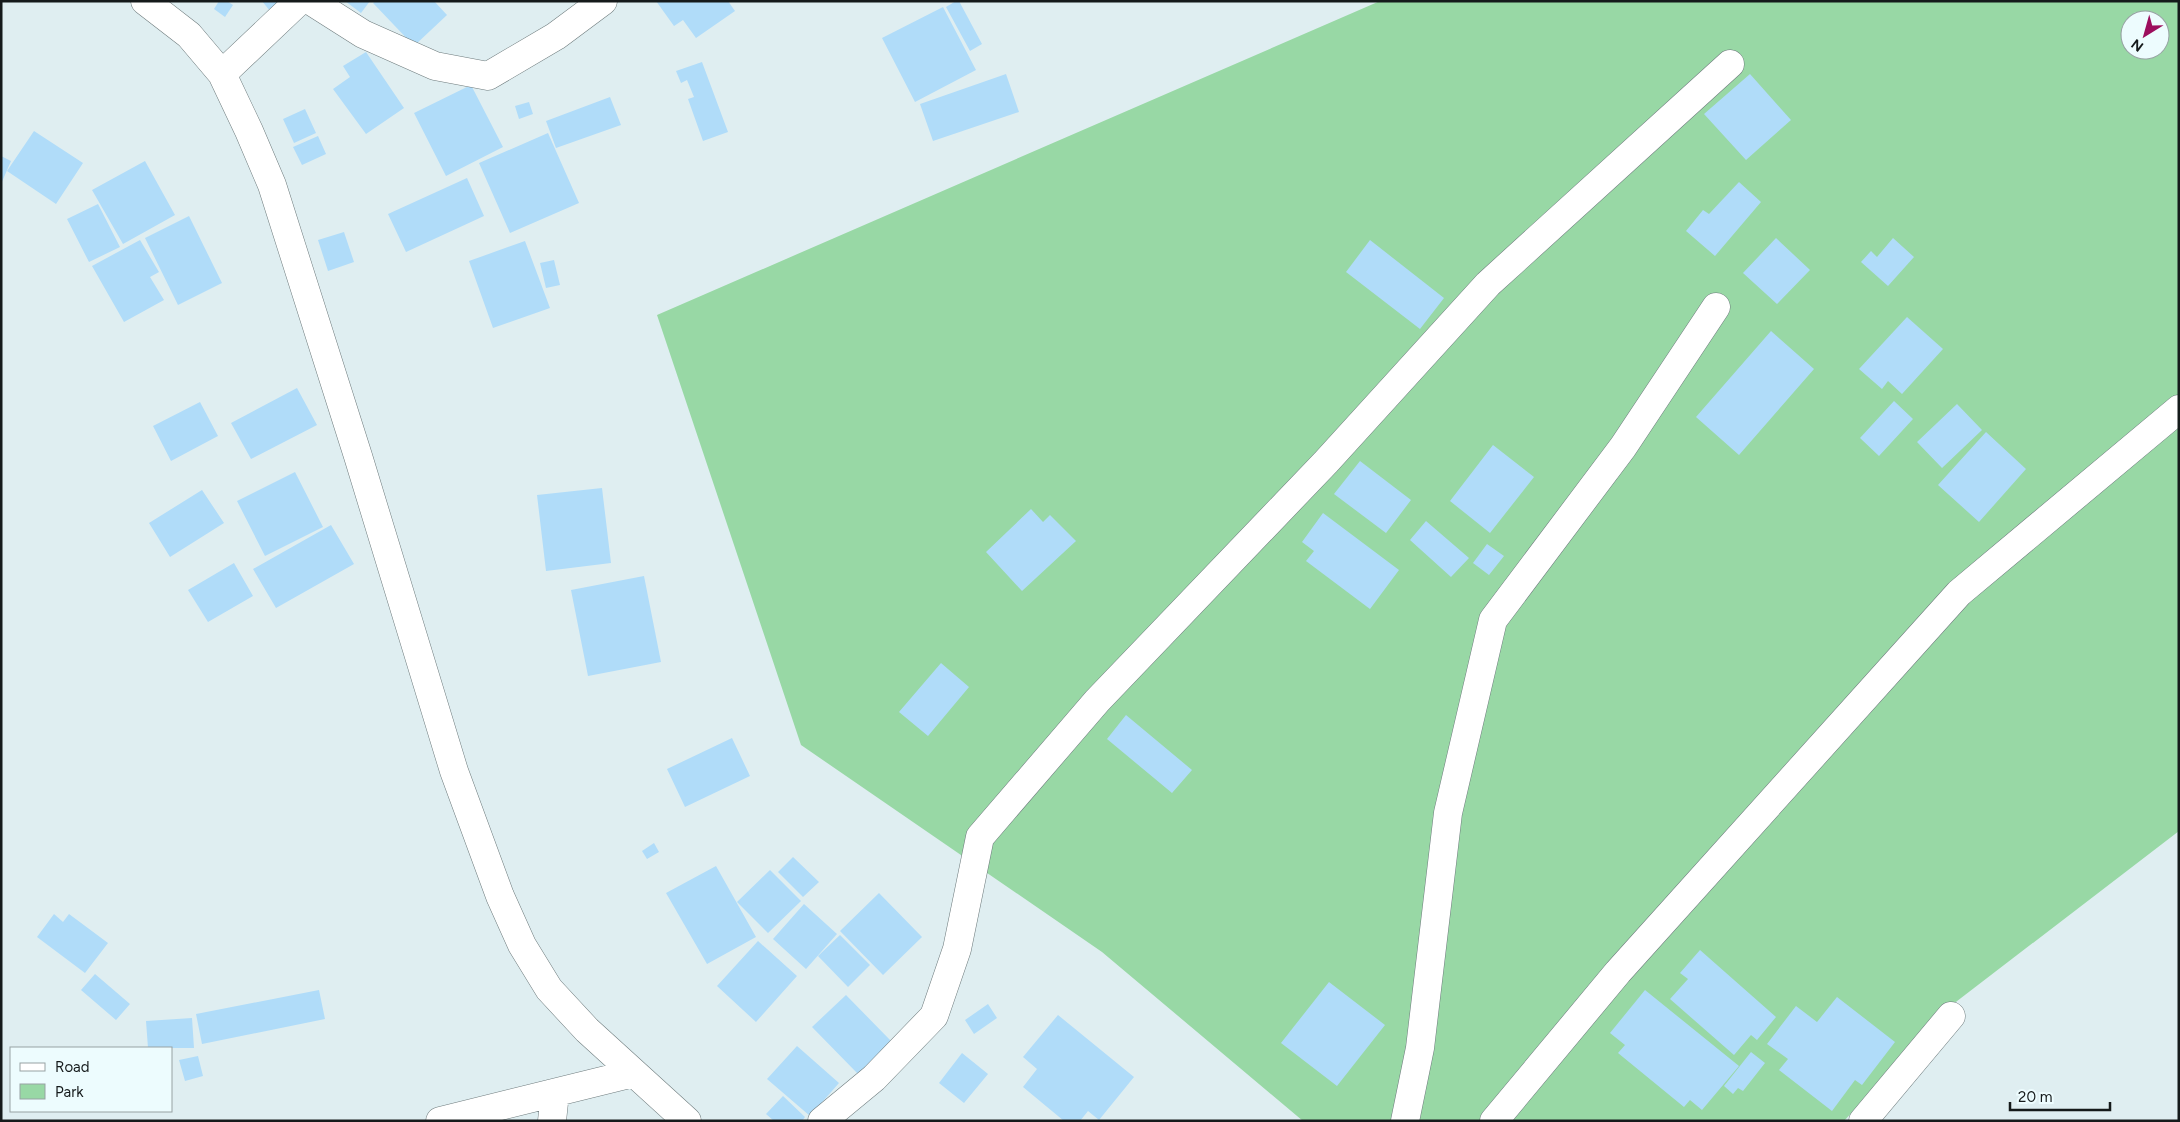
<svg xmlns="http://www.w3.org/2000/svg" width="2180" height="1122" viewBox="0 0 2180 1122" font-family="Figtree,sans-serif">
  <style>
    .green { fill: #98d8a5; fill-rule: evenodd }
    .building { fill: #b0dcf9 }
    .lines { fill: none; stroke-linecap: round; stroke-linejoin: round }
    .street-casing { stroke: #6e7b7d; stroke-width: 29 }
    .street { stroke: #fff; stroke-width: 28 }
  </style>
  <rect width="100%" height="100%" fill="#dfeef1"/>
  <!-- green -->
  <path class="green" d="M1380,1H2179V831L1948,1008L1844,1121H1303L1102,952L801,745L657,315ZM2130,20H2160V50H2130Z"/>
  <!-- building -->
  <path class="building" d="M219,1H227L233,5L225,17L214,9Z
    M262,1H282L270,11Z
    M345,1H370L361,13Z
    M376,1H434L447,15L414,46L373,3Z
    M656,1H728L735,11L696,38L683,20L674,26Z
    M956,1H959L982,44L970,51L946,7Z
    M943,7L976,70L915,102L882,38Z
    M366,52L404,108L366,134L333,89L350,77L343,66Z
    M702,62L728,132L703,141L688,99L694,97L687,80L681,83L676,71Z
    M1006,74L1019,112L933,141L920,104Z
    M1750,74L1791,120L1746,160L1704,114Z
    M471,85L503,147L446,176L414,113Z
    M610,97L621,125L556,148L546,121Z
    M529,102L533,114L519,119L515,106Z
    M305,109L316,133L294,143L283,119Z
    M34,131L83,163L56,204L7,171Z
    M548,133L579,203L510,233L479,163Z
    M318,136L326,154L302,165L293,147Z
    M1,156L11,161L1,184Z
    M145,161L175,215L123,244L92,190Z
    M467,178L484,216L406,252L388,214Z
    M1739,182L1761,202L1715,256L1686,231L1703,210L1709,214Z
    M98,204L120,247L89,262L67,219Z
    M189,216L222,283L178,305L145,238Z
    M344,232L354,262L328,271L318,240Z
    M1776,238L1810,270L1777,304L1743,273Z
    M1893,238L1914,257L1888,286L1861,262L1871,251L1877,257Z
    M140,240L159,272L150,277L164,300L124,322L92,266Z
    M1370,240L1444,298L1420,329L1346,272Z
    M525,241L550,308L493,328L469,261Z
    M554,260L560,285L546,288L540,263Z
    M1907,317L1943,349L1902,394L1888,381L1882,389L1859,369Z
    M1771,331L1814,369L1739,455L1696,417Z
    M297,388L317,425L251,459L231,423Z
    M1894,401L1913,419L1879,456L1860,438Z
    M200,402L218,436L171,461L153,426Z
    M1957,404L1982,430L1942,468L1917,442Z
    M1986,432L2026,469L1979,522L1938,485Z
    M1493,445L1534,477L1490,533L1450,501Z
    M1360,461L1411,500L1386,533L1334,494Z
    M295,472L323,527L265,556L237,501Z
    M602,488L611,563L546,571L537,495Z
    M202,490L224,523L170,557L149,523Z
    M1031,509L1043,522L1050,515L1076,541L1022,591L986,552Z
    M1323,513L1399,570L1370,609L1306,561L1314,551L1302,542Z
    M1426,521L1469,558L1451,577L1410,540Z
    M331,525L354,564L276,608L253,569Z
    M1487,544L1504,556L1489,575L1473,563Z
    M234,563L253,596L208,622L188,590Z
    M644,576L661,662L588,676L571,590Z
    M941,663L969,687L928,736L899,712Z
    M1126,715L1192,770L1172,793L1107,739Z
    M732,738L750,776L685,807L667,769Z
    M654,843L659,852L647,859L642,851Z
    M793,857L819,882L803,897L778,872Z
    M716,866L756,937L707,964L666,893Z
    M770,870L801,901L768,933L737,902Z
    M879,893L922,937L883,975L840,931Z
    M804,904L837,934L806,969L773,939Z
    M54,914L63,922L69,914L108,943L85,973L37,937Z
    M840,935L870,965L848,987L818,956Z
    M758,941L797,976L756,1022L717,986Z
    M1700,950L1776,1017L1757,1040L1751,1035L1734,1055L1670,999L1688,979L1680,973Z
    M95,974L130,1004L116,1020L81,990Z
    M1329,982L1385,1025L1337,1086L1281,1043Z
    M319,990L325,1019L202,1044L196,1014Z
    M1645,990L1739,1066L1702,1110L1690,1100L1684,1107L1618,1053L1625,1045L1610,1033Z
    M846,995L891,1041L858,1074L812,1027Z
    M1837,997L1895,1042L1862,1085L1855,1080L1832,1111L1779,1070L1788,1059L1767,1044L1796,1006L1817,1022Z
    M988,1004L997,1018L974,1034L965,1020Z
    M1058,1015L1134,1077L1099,1120L1088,1111L1080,1121H1064L1023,1087L1037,1069L1023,1057Z
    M192,1018L194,1048H148L146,1021Z
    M797,1046L839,1083L810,1116L767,1079Z
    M1751,1052L1765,1063L1743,1091L1738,1088L1733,1094L1724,1086Z
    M962,1053L988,1074L964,1103L939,1083Z
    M198,1056L203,1076L185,1081L179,1060Z
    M783,1096L805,1117L802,1121H774L766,1114Z"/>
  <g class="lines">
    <!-- street casing -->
    <g class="street-casing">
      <path id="street" d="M145,1L189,35L222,74L249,131L272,185L358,456L454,771L500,896L522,945L549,989L587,1030L687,1121
        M311,1L363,34L435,66L488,76L556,36L603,1
        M222,74L299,1
        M440,1121L634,1073
        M552,1121L555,1093
        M822,1121L874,1078L934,1016L957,949L980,837L1097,701L1326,462L1488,284L1730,64
        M1405,1121L1420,1048L1448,813L1493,620L1623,447L1716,307
        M1494,1121L1618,972L1959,593L2179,409
        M1863,1121L1951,1016"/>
    </g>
    <!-- street -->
    <use href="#street" class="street"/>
  </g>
  <!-- border -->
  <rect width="2180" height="1122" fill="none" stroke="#151a1b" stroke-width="5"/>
  <!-- legend -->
  <rect x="10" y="1047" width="162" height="65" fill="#edfcfe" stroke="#97a2a3"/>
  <rect x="20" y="1063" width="25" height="8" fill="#ffffff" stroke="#97a2a3"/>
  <text x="55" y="1072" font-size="15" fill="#151a1b">Road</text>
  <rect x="20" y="1084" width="25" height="15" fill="#98d8a5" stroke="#97a2a3"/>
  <text x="55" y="1097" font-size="15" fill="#151a1b">Park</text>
  <!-- north arrow -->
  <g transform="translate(2145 35) rotate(217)"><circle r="24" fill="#edfcfe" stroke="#97a2a3"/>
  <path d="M0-4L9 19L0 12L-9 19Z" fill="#9c0e5d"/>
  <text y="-8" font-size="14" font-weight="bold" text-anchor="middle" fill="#151a1b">N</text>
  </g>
  <!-- scale -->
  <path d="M2010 1102v8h100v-8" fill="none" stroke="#151a1b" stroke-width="2.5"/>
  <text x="2018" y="1102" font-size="15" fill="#151a1b" stroke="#edfcfe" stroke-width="4" paint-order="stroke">20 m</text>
</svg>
